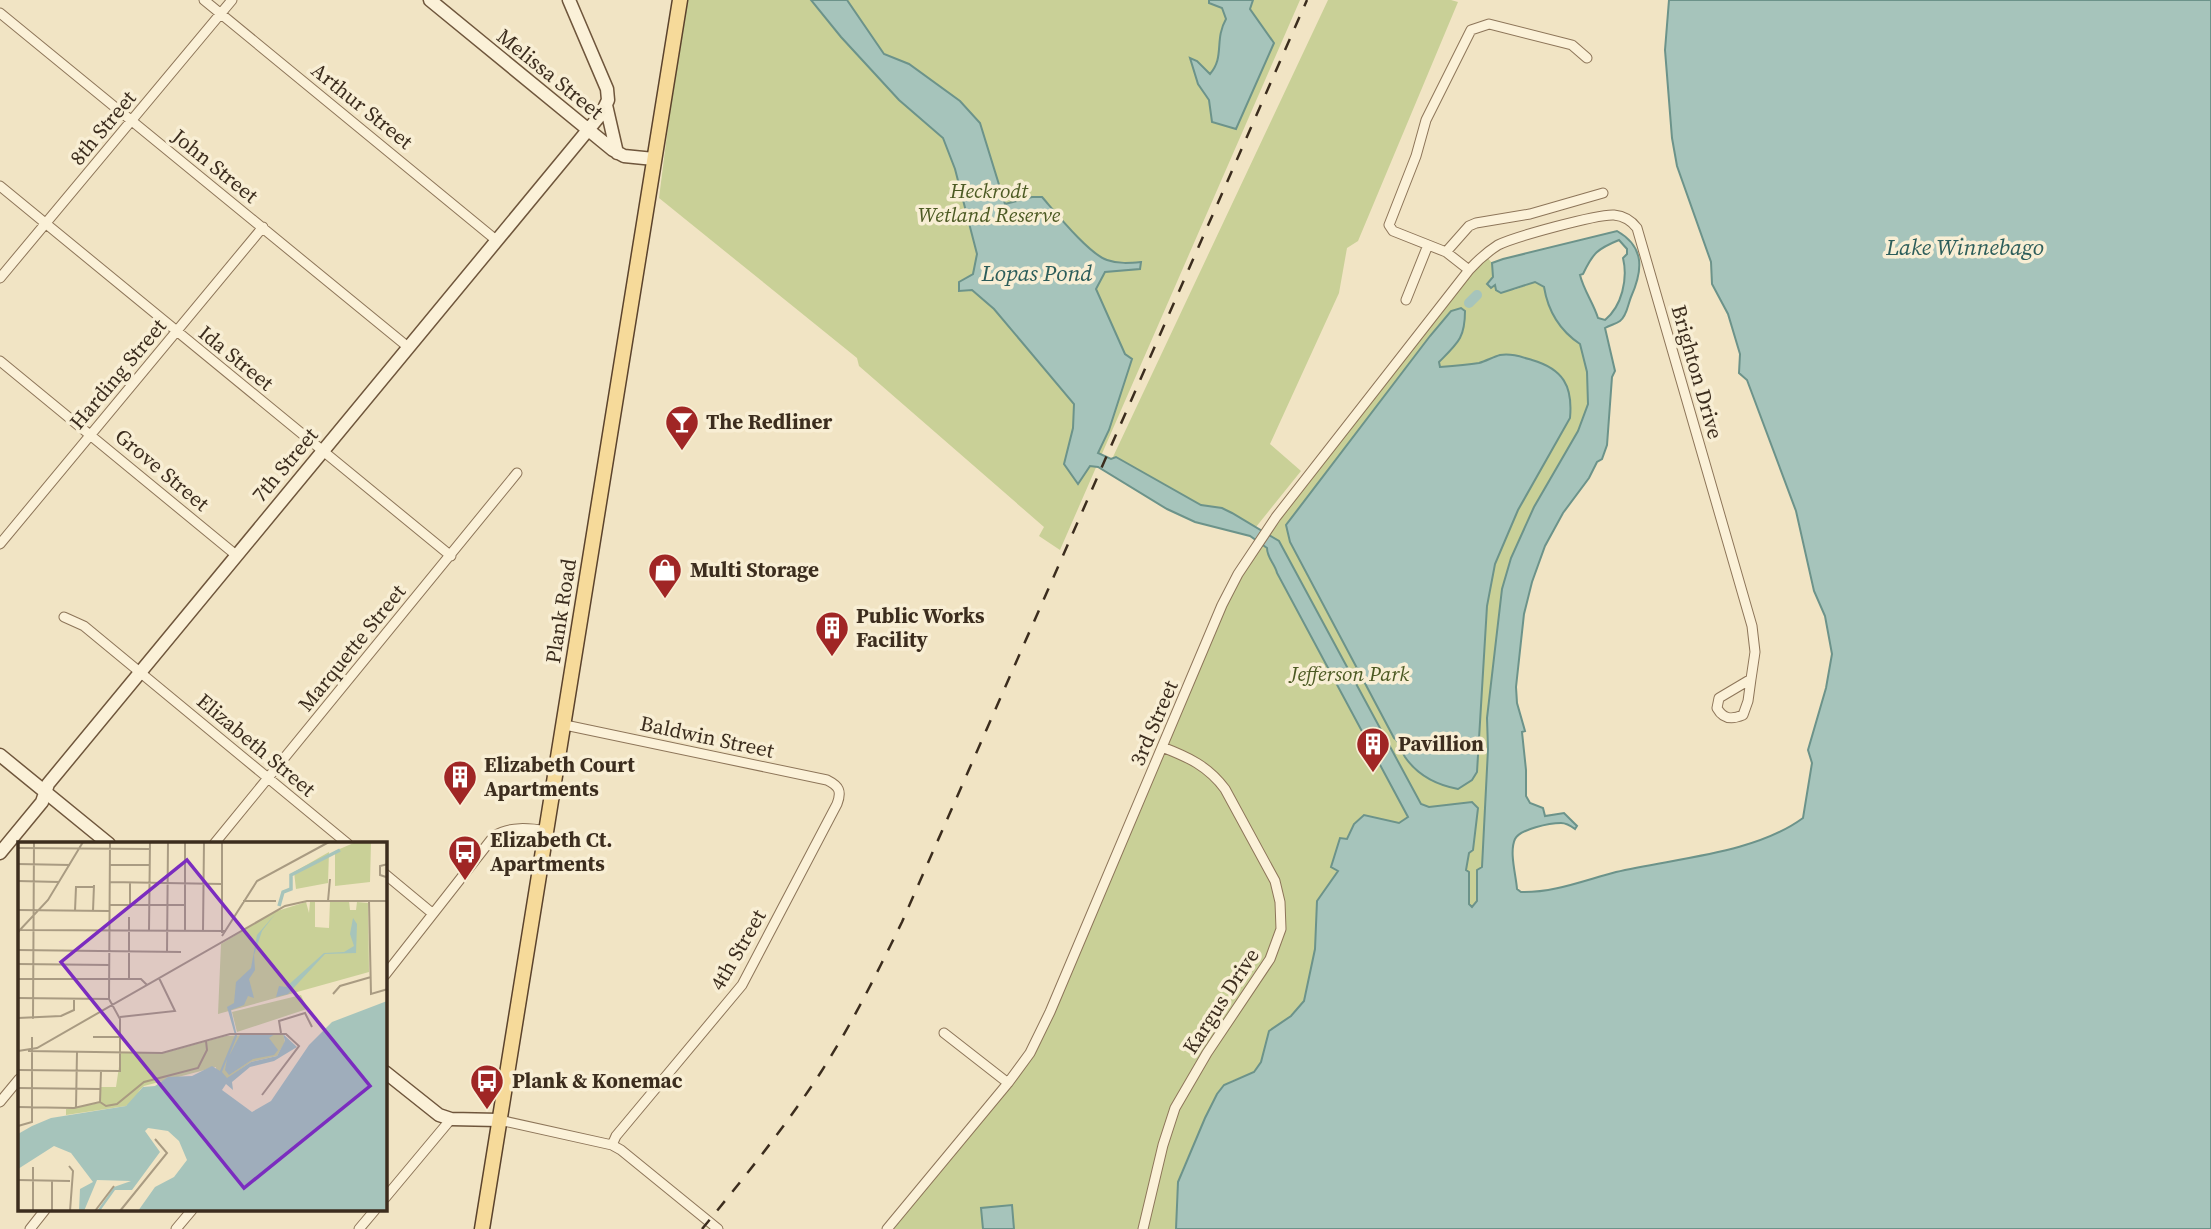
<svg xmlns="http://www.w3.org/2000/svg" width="2211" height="1229" viewBox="0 0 2211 1229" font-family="'Source Serif 4',serif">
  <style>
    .green { fill: #c9d097 }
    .water { fill: #a6c4bb; stroke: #6c938a; stroke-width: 2; fill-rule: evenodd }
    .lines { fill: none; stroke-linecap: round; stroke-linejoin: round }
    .canal { stroke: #a6c4bb; stroke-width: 10 }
    .street-casing { stroke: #8d7559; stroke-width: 11 }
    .secondary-casing { stroke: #6f563c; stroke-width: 15 }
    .primary-casing { stroke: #5b432d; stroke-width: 17 }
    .street { stroke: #fbf1d8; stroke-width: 9 }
    .secondary { stroke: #fbf1d8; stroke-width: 12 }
    .primary { stroke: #f6da9a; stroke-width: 14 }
    .rail { stroke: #3c2d1e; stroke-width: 2.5; stroke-dasharray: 12 12; stroke-linecap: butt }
    .labels { text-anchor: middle; stroke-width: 7; stroke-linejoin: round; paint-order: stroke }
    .street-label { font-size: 21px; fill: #3c2d1e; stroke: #f8eed4 }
    .park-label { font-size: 21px; font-style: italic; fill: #4c5a23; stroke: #f8eed4 }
    .poi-label { font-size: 21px; font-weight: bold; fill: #3c2d1e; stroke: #f8eed4; text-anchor: start }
    .water-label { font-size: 23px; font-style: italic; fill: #2c5d5a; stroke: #f8eed4 }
    .inset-river { fill: none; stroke: #a6c4bb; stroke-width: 3.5 }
    .inset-road { fill: none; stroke: #a99b82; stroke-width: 2 }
    .view { fill: #7b2cbf; fill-opacity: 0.15; stroke: #7b2cbf; stroke-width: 3.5 }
    .inset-edge { fill: none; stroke: #3c2d1e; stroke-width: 3.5 }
  </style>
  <rect width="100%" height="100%" fill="#f1e4c4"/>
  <!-- green -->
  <path class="green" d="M684,0H1300L1060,550L1039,536L1044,527L859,366L857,358L659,198Z
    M1328,0H1451L1458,2L1358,241L1347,248L1339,293L1270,444L1301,471L1256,527L1222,508L1201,505L1112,459Z
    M1487,257L1492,263L1495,285L1514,290L1535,282L1544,287C1548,311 1559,330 1580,343L1587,372L1588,404L1578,431L1534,507L1511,558L1502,589L1487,718L1488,749L1483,859L1482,867L1477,870L1476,904L1472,907L1469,904V872L1405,821L1349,833L1338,870L1317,901L1315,949L1304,1001L1291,1016L1269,1031L1261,1062L1254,1072L1231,1081L1220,1089L1205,1118L1181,1173L1177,1193L1176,1229H890L1042,1036L1140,812L1224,609L1258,543L1267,531L1281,518L1473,271Z"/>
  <!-- water -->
  <path class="water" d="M811,0H847L884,54L909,64L960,101L980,123L1005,204L1032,197H1042C1056,213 1089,254 1107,260C1118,264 1130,263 1141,262L1140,269L1105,272L1096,289L1125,354L1132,359L1109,430L1098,453L1111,459L1116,457L1201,505L1222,508L1232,513L1279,541L1421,804L1429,807L1472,802L1478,808L1473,850L1469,853L1466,870L1469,872V904L1472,907L1477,901V870L1482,867L1488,749L1487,718L1502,589L1511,558L1534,507L1578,431L1588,404L1587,372L1580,344C1559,330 1548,311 1544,287L1535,282L1501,293L1496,290L1495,285L1491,288L1487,284L1493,277L1492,263L1503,259L1617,231C1645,247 1643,270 1631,297C1628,304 1627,316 1620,321C1616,324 1610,325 1605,328L1615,371L1612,377L1607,445L1602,459L1597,462L1589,478L1563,513L1545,546L1532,582L1524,614L1516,687L1517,703L1525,731L1522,732L1526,770V796L1530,803L1543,808L1545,816L1564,813L1577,826L1575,829C1571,826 1566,823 1561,823C1550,823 1520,829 1515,839C1509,852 1516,875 1517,889L1521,892C1553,893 1585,880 1616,872C1675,858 1754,854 1803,818L1812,763L1808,750L1826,688L1832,654L1825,616L1814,591L1796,511L1747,380L1739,373L1740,354L1728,314L1712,284L1711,262L1677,166L1672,138L1665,50L1669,0H2211V1229H1176L1178,1182L1205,1118L1217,1094L1224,1085L1254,1072L1261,1062L1269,1031L1291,1016L1304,1001L1315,949L1317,901L1338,871L1331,867L1340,838L1347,839L1354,824L1364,815L1399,823L1408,817L1277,573C1275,564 1267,558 1267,548L1250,536L1195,522L1167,509L1098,467L1090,466L1078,484L1064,464L1073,428L1074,404L994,309L972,290L959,291V282L973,274L977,254L955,169L943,138L899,100L841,37ZM1619,240L1627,249V254L1623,258C1628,279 1622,306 1605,320L1598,318C1593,302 1584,291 1580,275L1583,274C1593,253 1597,249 1619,240Z
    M1209,0H1253L1250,9L1274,43L1236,129L1212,122L1209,100L1198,84L1190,58L1197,61L1210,74C1225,57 1214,40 1226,19L1222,8L1209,3Z
    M1461,308L1465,311C1465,338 1458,343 1439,362L1440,367C1453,366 1466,365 1479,363C1486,361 1493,357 1500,355C1511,353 1522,357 1532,360C1563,369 1573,386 1570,418L1518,510L1495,564L1487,606L1477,772L1472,780L1458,789C1437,785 1418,776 1405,757C1400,749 1401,743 1394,738L1290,542L1286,525L1430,336L1451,311Z
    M1012,1205L1014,1229H983L981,1208Z"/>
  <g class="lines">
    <!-- canal -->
    <path class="canal" d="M1469,303L1477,295"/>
    <!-- street casing -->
    <g class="street-casing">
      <path id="street" d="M204,0L496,240
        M0,13L408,347
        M0,186L451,556
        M1446,252L1469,226L1476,223L1530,214L1603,193
        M1469,270L1446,252L1393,231L1389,225L1416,156L1426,120L1471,30L1489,24L1572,45L1587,58
        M0,278L232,0
        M1406,300L1428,245
        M0,361L236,555
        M0,544L263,227
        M64,617L84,626L348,844
        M1751,679L1748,701L1743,715C1731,720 1723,719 1717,708L1719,698Z
        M565,725L827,780C839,786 842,791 837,804L742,985L616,1136L612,1145
        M214,844L517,473
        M385,874L432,913
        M385,975L494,836C510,826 529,828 548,831
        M944,1033L1008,1083
        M0,1102L19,1079
        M499,1120L612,1145L621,1150L718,1229
        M385,1198L451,1119
        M30,1229L45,1210
        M176,1229L192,1210
        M359,1229L375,1210
        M887,1229L1008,1083L1030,1053L1050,1012L1222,605L1238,574L1276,517L1469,270C1478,260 1487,252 1498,245C1514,237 1597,214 1614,215C1624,216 1631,220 1637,228L1752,626L1755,652L1751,679
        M1143,1229L1163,1145L1175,1108L1207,1053L1270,959L1281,929L1280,902L1275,881L1225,789C1208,766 1188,757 1162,747"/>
    </g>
    <!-- secondary casing -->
    <g class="secondary-casing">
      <path id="secondary" d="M430,0L613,150L624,156L654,159
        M606,105L617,153
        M0,755L109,844
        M0,853L42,802L48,784L602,113L608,100L607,89L569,0
        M385,1072L439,1115L451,1119L499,1120"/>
    </g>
    <!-- primary casing -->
    <g class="primary-casing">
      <path id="primary" d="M482,1229L680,0"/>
    </g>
    <!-- street -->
    <use href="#street" class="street"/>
    <!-- secondary -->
    <use href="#secondary" class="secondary"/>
    <!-- primary -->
    <use href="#primary" class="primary"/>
    <!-- rail -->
    <path class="rail" d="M702,1229C744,1178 785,1127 821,1072C852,1024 877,973 902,922L1307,0"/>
  </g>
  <!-- icons -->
  <defs>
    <g id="bar-pin" transform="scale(1.75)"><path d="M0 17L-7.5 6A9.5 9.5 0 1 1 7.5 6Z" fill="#a02625" stroke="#f8eed4"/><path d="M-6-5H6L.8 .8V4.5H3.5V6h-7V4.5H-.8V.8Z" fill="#fff"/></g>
    <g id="shop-pin" transform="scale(1.75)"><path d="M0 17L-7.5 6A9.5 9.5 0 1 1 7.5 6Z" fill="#a02625" stroke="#f8eed4"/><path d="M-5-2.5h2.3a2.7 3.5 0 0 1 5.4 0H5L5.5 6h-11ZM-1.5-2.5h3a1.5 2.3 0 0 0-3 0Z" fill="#fff"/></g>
    <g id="building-pin" transform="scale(1.75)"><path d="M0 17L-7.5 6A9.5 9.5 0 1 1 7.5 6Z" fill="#a02625" stroke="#f8eed4"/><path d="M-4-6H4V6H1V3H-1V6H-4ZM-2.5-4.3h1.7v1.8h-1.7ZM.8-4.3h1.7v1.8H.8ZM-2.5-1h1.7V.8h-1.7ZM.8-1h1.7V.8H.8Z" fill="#fff"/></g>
    <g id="bus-pin" transform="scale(1.75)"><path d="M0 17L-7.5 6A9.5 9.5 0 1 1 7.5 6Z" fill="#a02625" stroke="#f8eed4"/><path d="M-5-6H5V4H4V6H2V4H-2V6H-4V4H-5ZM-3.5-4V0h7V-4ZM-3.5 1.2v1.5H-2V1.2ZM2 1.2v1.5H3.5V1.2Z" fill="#fff"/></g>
  </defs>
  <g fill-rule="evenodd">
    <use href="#bar-pin" x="682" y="422"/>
    <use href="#shop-pin" x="665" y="570"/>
    <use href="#building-pin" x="832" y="628"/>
    <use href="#building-pin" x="1373" y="744"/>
    <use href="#building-pin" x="460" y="777"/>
    <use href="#bus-pin" x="465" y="852"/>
    <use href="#bus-pin" x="487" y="1081"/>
  </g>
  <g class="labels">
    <!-- street labels -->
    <g class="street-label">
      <text transform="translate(550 74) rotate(39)" y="7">Melissa Street</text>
      <text transform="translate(362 106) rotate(39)" y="7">Arthur Street</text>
      <text transform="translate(103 128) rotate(-50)" y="7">8th Street</text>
      <text transform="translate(215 166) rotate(39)" y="7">John Street</text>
      <text transform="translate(236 358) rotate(39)" y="7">Ida Street</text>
      <text transform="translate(1697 372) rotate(74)" y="7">Brighton Drive</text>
      <text transform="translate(118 374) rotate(-50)" y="7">Harding Street</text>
      <text transform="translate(285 465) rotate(-50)" y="7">7th Street</text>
      <text transform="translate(162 470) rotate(40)" y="7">Grove Street</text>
      <text transform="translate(561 611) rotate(-81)" y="7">Plank Road</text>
      <text transform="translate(352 648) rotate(-51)" y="7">Marquette Street</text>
      <text transform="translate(1154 723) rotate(-67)" y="7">3rd Street</text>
      <text transform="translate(707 737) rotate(12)" y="7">Baldwin Street</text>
      <text transform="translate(256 745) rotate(40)" y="7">Elizabeth Street</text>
      <text transform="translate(738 950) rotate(-60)" y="7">4th Street</text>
      <text transform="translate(1221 1001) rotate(-57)" y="7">Kargus Drive</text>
    </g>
    <!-- park labels -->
    <g class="park-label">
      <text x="989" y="198">Heckrodt<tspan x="989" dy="24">Wetland Reserve</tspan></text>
      <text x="1350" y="681">Jefferson Park</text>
    </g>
    <!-- poi labels -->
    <g class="poi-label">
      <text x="706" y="429">The Redliner</text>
      <text x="690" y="577">Multi Storage</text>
      <text x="856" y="623">Public Works<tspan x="856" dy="24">Facility</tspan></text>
      <text x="1398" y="751">Pavillion</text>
      <text x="484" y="772">Elizabeth Court<tspan x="484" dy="24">Apartments</tspan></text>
      <text x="490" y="847">Elizabeth Ct.<tspan x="490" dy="24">Apartments</tspan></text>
      <text x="512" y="1088">Plank &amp; Konemac</text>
    </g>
    <!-- water labels -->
    <g class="water-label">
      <text x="1965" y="255">Lake Winnebago</text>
      <text x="1037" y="281">Lopas Pond</text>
    </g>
  </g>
  <!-- overview -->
  <g transform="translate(18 842)">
    <rect width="369" height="369" fill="#f1e4c4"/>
    <path d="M338,0H353L352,40L317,44V9ZM311,10L310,41L278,47L276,30ZM312,59H331L332,68H338L339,60L350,61L351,130L200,172L203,102L256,70L288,60L291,71L292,60H297V85L311,86ZM283,153L289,167L219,190L214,170ZM265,191L267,200L259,214L233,220L199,244L198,225L126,244L120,250L126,246L129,250L108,264L48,273V267L82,261L83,245H98L103,211H146L208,194Z" fill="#c9d097"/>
    <path d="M258,71L244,89L236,113L237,128L231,137L236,156L230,154L226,163L213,168L219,194L211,214L222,193L257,192L251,196L260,208L256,213L235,217L211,233L207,228L209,217L204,230L209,236L233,220L259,214L267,199L265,192L279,205L256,219L232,225L214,240L215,248L208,242L204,248L234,270L253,259L291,203L314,180L369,159V369H120L137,345L156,335L169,318L161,299L150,289L130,286L127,289L142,310L114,348H97L82,369H79L96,345L113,339L79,338L66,369H61L62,347L75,340L53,311L36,304L0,327V292L14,284L33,276L108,264L125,245L137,244L150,235L174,234L194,224L202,229L217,193L209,165L216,161L218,140L233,126L239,93ZM335,76L339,82L338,111L307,112L270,152L258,155L261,144L268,145L306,111L326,110L336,104L332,92Z" fill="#a6c4bb"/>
    <path class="inset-river" d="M261,64L265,50L273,47V33L322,8"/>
    <path class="inset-road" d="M0,6L132,7M0,22L52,23M92,23H132M368,35L362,33V24L370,22M0,39L41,40M92,40L204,42M112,41V63M225,59H258M310,59L312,37M351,59L353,152L370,147M91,63H167M0,68L91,69M57,69L58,45H75M75,69L76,43M111,75V138M3,88L208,89M131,88L132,0M167,88V0M185,88L186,0M0,90L30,58L65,0M204,91V0M204,94L239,39L311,0M0,108L163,110M149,110L150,0M0,122L91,123M0,137H123L129,143M315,152L322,144L353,135M0,156L91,157M91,157L92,0M102,175L157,169L141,136M0,176L43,174L56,168V156M15,177L16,0M263,191L261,179L287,171L294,185M75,195H102M0,209L19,206L267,64L289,59H370M10,209L144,211L212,192H268L281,204L244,253M0,228L102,229V177L91,157M0,246L83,247M82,260L88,264L99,262L126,240L180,226L189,208L188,199M82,260L83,229M0,265L56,266L82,260M58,265L59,210M0,284L14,280V195M51,324L55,329L52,369M15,325V369M0,338L52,339M34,339V369M77,369L96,344M102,369L149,311L137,297"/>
    <path class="view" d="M169,18L352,244L226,346L43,120Z"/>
    <rect width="369" height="369" class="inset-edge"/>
  </g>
</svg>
